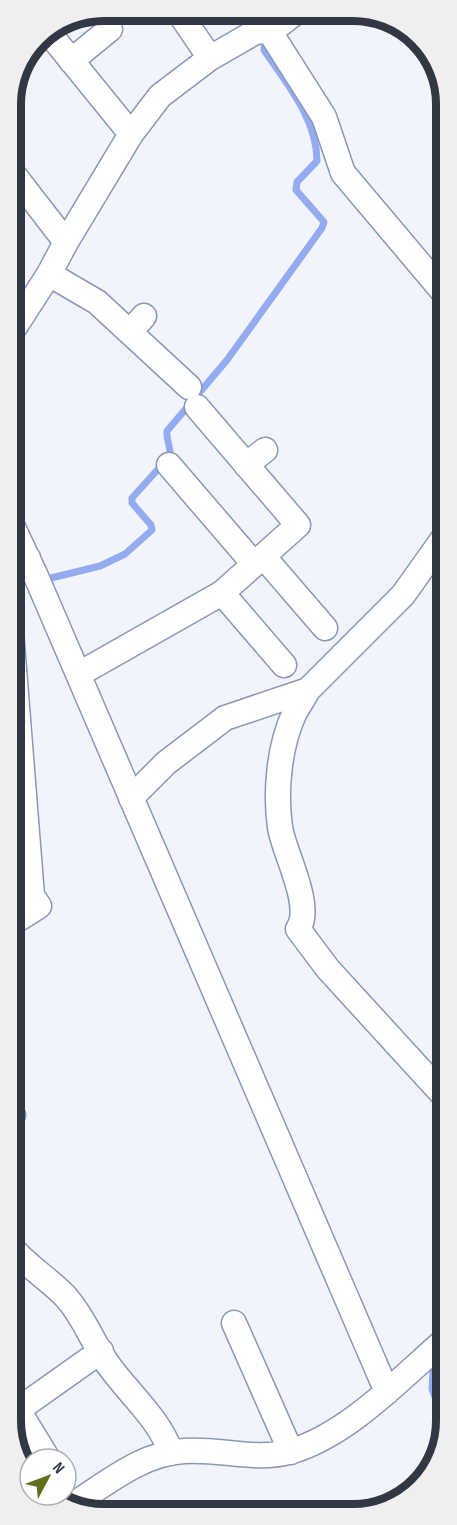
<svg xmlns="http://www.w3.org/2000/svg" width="457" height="1525" viewBox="0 0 457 1525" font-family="'Sofia Sans Condensed',sans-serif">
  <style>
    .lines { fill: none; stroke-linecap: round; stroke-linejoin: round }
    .stream { stroke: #94abef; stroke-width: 7 }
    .minor-casing { stroke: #8b97b7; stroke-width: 27 }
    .minor { stroke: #fff; stroke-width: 24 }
    .rim { fill: none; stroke: #323744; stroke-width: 8 }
  </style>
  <rect width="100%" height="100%" fill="#f1f4fb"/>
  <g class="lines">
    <!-- stream -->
    <path class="stream" d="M51,578L100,566L125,554L152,530L151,525L132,503V498L170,456C171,447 166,440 167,431L227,360L322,228L324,222L296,190L297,182L317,161C317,119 287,84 264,50L265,39
      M442,1363L433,1371L432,1389L446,1427"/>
    <!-- minor casing -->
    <g class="minor-casing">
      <path id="minor" d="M178,11L210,58
        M249,12L255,20L257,31
        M270,32L324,117L343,173L445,294
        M49,33L131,134
        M71,61L110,29
        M11,171L66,242
        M49,274L97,302L189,387
        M130,332L144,316
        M11,333L49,274L66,242L131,134L160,96L210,58L257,31L270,32L296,12
        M169,465L254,564
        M246,465L265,450
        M11,523L35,574L387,1392
        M263,556L325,628
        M11,576L28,558
        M222,593L284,665
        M11,631L32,896L39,906L12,923
        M79,674L222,593L298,525L197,407
        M308,690L403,595L445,536
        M131,798L166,763L225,718L308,690C304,698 298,706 294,714C279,747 275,792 280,827C283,851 314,906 298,929L328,969L446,1098
        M12,1117L13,1115
        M12,1248C28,1267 49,1279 66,1297C86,1320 91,1340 107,1363C127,1392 160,1419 171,1453
        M234,1323L291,1452
        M12,1400L48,1459
        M12,1414L101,1351
        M74,1504C107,1483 143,1453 184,1451C221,1448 255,1462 292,1451C349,1434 402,1377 446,1339"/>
    </g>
    <!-- minor -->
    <use href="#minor" class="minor"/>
  </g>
  <!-- crop -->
  <path d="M0 0H457V1525H0ZM104 21H353A83 83 0 0 1 436 104V1421A83 83 0 0 1 353 1504H104A83 83 0 0 1 21 1421V104A83 83 0 0 1 104 21Z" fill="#efeff0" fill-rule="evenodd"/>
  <path class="rim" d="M104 21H353A83 83 0 0 1 436 104V1421A83 83 0 0 1 353 1504H104A83 83 0 0 1 21 1421V104A83 83 0 0 1 104 21Z"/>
  <!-- north arrow -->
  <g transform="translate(48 1477) rotate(49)"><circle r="28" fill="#ffffff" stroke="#adafb4" stroke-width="1.5"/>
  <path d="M0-4.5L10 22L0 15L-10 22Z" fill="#61701c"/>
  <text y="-9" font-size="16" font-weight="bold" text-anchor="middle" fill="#323744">N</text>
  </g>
</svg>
